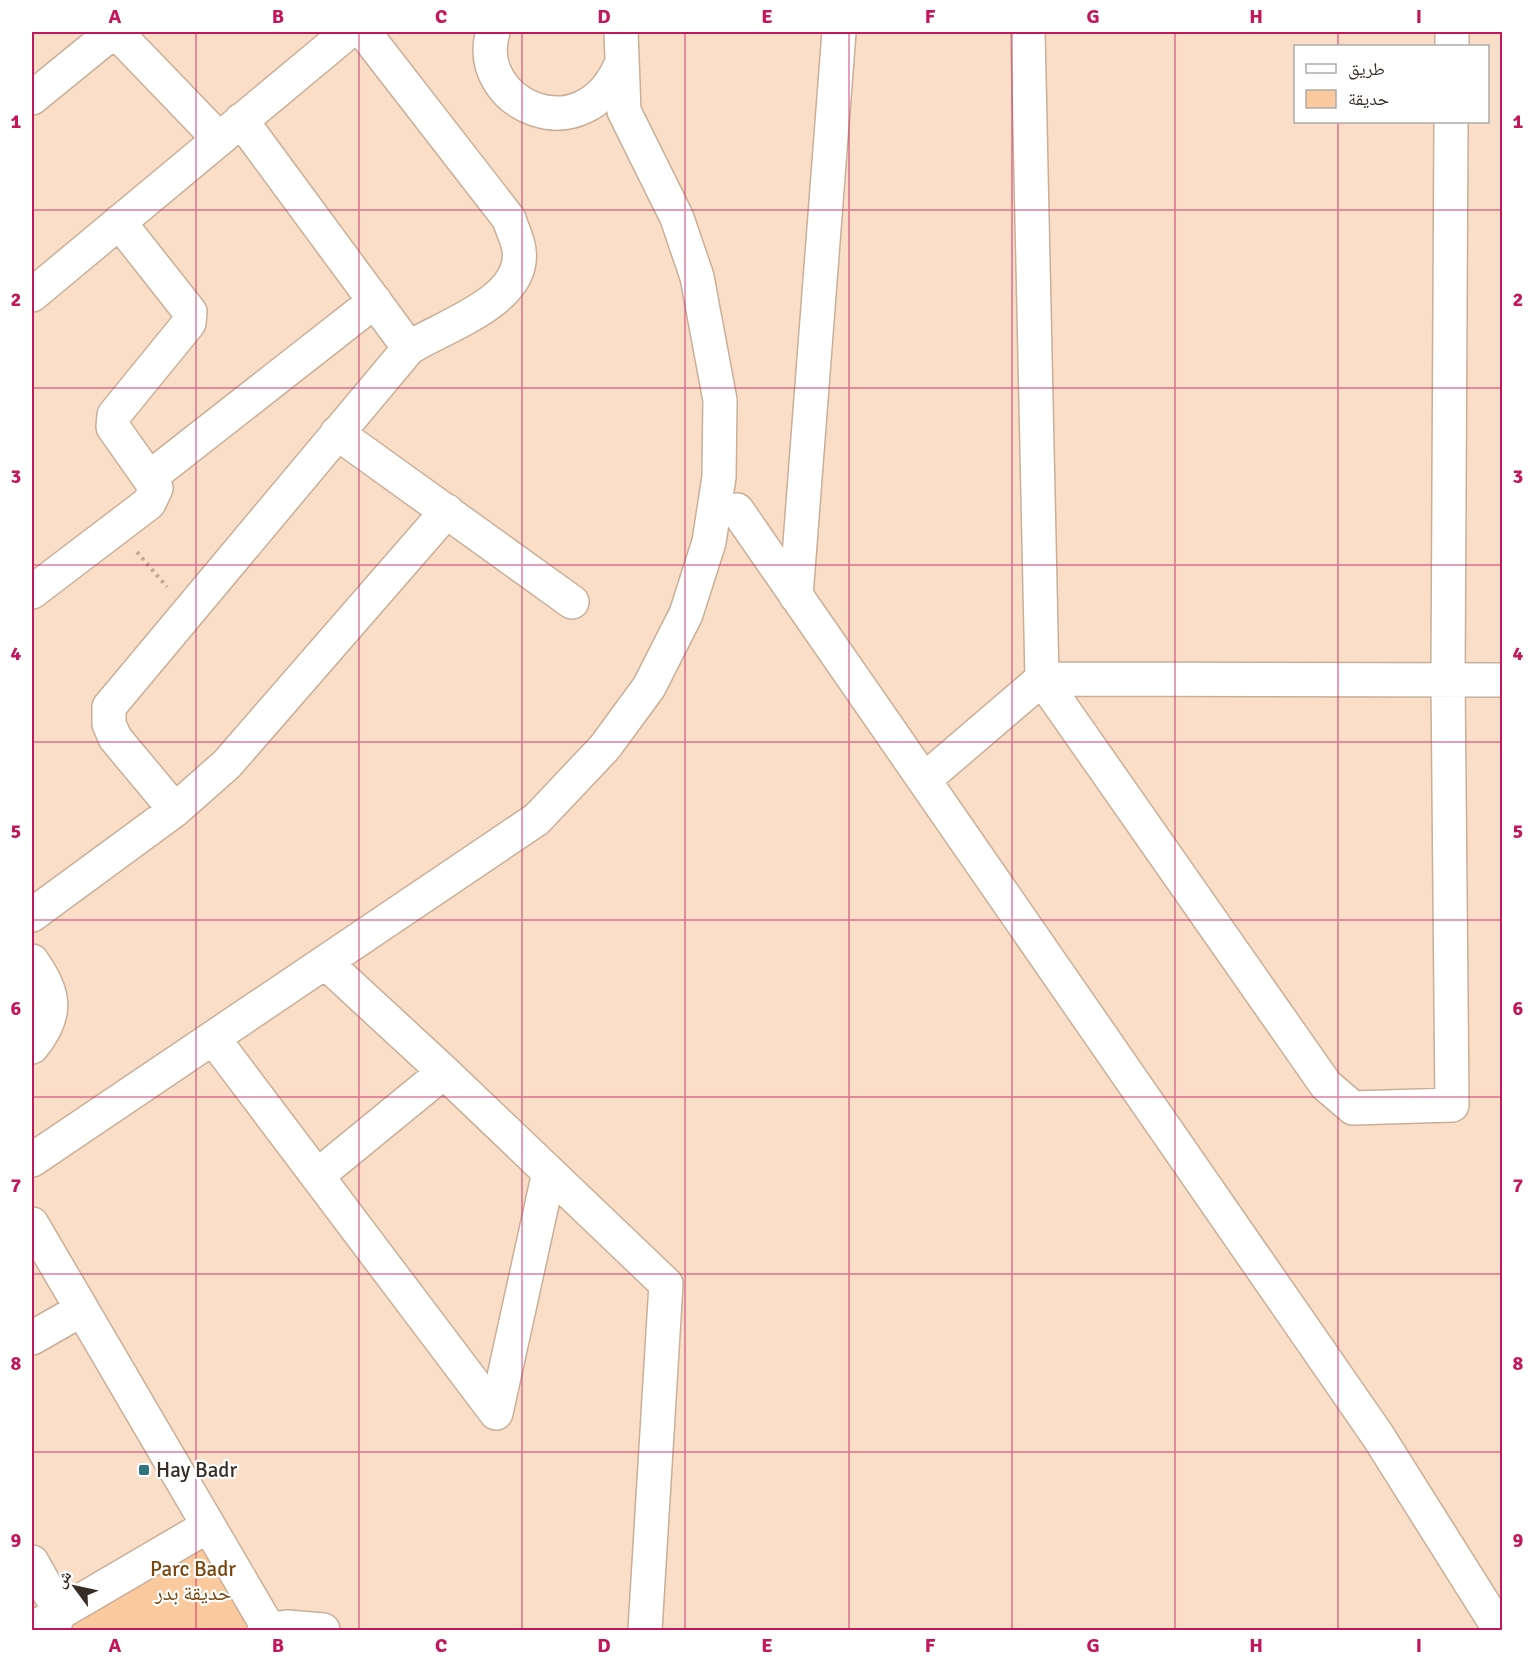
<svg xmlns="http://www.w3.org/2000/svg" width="1534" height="1662" viewBox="0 0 1534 1662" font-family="Signika,'Noto Naskh Arabic',sans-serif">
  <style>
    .green { fill: #fbc99e }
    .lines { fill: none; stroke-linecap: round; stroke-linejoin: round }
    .minor-casing { stroke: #c9af98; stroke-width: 36 }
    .path { stroke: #bfa996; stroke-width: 4; stroke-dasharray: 3 4.5; stroke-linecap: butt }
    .minor { stroke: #fff; stroke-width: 33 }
    .grid { fill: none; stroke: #c2185b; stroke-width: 1.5; stroke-opacity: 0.55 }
    .poi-dot { fill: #2e7580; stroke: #fff; stroke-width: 2 }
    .labels { text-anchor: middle; stroke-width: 4.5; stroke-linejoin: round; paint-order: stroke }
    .poi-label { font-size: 21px; fill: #372d24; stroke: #fff; text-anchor: start }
    .park-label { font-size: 21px; fill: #79460d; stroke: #fff }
    .neatline { fill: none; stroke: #c2185b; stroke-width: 2 }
    .grid-label { font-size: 20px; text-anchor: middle; font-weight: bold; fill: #c2185b }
  </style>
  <rect width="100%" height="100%" fill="#fadec7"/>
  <!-- green -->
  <path class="green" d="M215,1513L269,1630H309H32Z"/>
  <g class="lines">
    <!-- minor casing -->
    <g class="minor-casing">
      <path id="minor" d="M116,32L219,139
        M493,32C471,103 584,157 622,62
        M1028,32L1042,679L1326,1085L1353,1108L1452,1105L1448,679L1451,122
        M1452,46V32
        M32,98L113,32
        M241,120L409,348
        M32,295L348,32
        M337,433L572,602
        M149,478L375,301
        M737,510L1378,1436L1500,1630
        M32,592L149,503L156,488L113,427L114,415L189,323L190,312L119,222
        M796,596L839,32
        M924,780L1042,679L1502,680
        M175,810L227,764L447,511
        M32,915L175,810L115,738L109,724V707L409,348C443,326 526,301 519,250C518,240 512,229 509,219L364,32
        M32,961C55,994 59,1014 32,1047
        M325,962L444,1072L666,1284L645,1630
        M213,1038L496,1413
        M32,1160L537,819L605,747L649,687L686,614L709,542L719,477L720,400L697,277L677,218L624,111L621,32
        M317,1176L444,1072
        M32,1224L269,1629
        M32,1338L81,1310
        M496,1413L549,1172
        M32,1562L60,1612L52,1630
        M32,1629L208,1526
        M264,1630L287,1627L323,1630"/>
    </g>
    <!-- path -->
    <path class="path" d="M137,552L167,587"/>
    <!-- minor -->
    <use href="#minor" class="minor"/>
  </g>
  <!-- grid -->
  <path class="grid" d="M196,32V1630M359,32V1630M522,32V1630M685,32V1630M849,32V1630M1012,32V1630M1175,32V1630M1338,32V46M1338,122V1630M32,210H1502M32,388H1502M32,565H1502M32,742H1502M32,920H1502M32,1097H1502M32,1274H1502M32,1452H1502"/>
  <!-- markers -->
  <rect class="poi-dot" x="138" y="1464" width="12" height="12" rx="3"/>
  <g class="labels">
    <!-- poi labels -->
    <g class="poi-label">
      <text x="156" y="1477">Hay Badr</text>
    </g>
    <!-- park labels -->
    <g class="park-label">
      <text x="193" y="1576">Parc Badr<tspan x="193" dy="24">حديقة بدر</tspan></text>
    </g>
  </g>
  <!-- border -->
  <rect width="1534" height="1662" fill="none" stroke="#ffffff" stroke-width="66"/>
  <!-- legend -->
  <rect x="1294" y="45" width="195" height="78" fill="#ffffff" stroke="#afaba7" stroke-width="1.5"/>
  <rect x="1306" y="64" width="30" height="9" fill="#ffffff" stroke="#afaba7" stroke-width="1.5"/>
  <text x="1348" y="75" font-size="18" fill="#372d24">طريق</text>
  <rect x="1306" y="90" width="30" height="18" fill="#fbc99e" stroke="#afaba7" stroke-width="1.5"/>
  <text x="1348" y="105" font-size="18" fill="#372d24">حديقة</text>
  <!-- north arrow -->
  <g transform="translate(75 1587) rotate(303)" stroke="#ffffff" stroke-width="4.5" paint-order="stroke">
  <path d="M0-4.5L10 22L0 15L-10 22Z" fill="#372d24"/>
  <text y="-9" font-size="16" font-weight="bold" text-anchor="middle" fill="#372d24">ش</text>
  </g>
  <rect x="33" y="33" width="1468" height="1596" class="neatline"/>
  <g class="grid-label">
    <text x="115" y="23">A</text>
    <text x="278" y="23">B</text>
    <text x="441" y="23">C</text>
    <text x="604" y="23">D</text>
    <text x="767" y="23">E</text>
    <text x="930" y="23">F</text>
    <text x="1093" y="23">G</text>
    <text x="1256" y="23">H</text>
    <text x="1419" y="23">I</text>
    <text x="16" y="128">1</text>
    <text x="1518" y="128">1</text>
    <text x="16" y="306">2</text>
    <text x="1518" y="306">2</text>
    <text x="16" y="483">3</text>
    <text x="1518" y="483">3</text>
    <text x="16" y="660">4</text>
    <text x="1518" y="660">4</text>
    <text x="16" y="838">5</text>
    <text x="1518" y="838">5</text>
    <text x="16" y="1015">6</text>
    <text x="1518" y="1015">6</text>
    <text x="16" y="1192">7</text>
    <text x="1518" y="1192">7</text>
    <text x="16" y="1370">8</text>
    <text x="1518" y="1370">8</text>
    <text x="16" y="1547">9</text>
    <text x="1518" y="1547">9</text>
    <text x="115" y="1652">A</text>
    <text x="278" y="1652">B</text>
    <text x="441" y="1652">C</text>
    <text x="604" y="1652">D</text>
    <text x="767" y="1652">E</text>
    <text x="930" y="1652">F</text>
    <text x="1093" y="1652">G</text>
    <text x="1256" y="1652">H</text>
    <text x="1419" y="1652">I</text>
  </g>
</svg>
